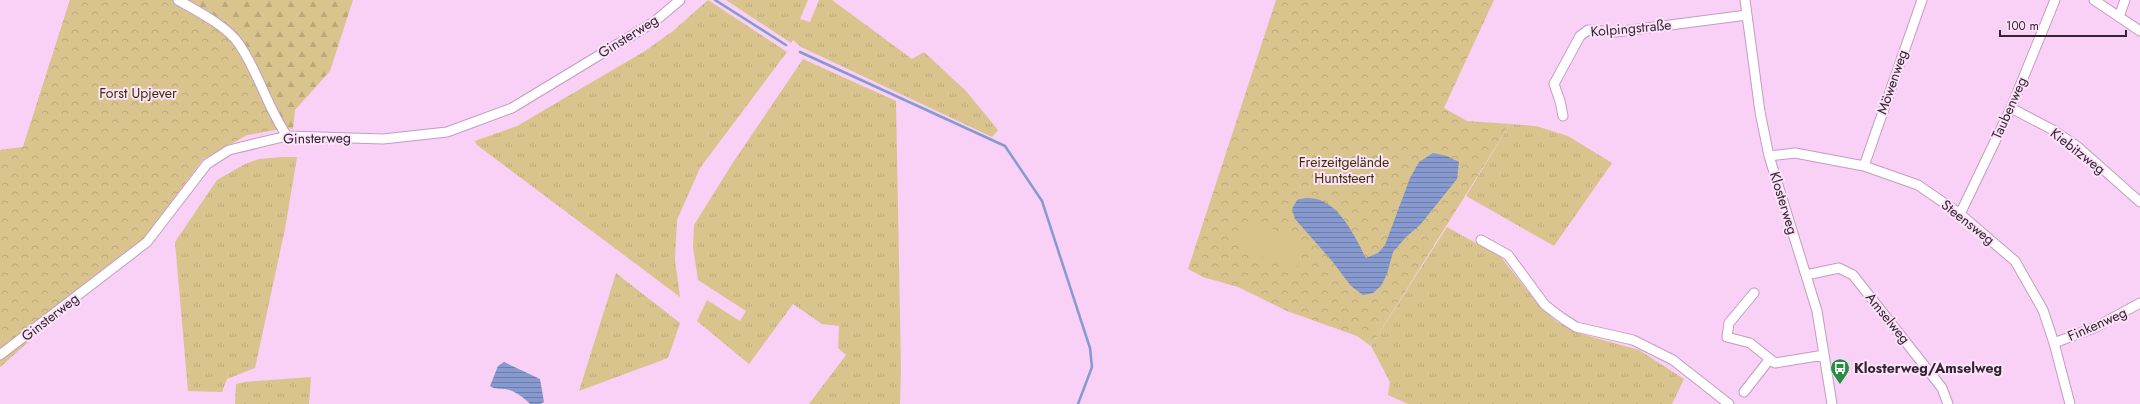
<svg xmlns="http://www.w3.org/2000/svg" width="2140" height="404" viewBox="0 0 2140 404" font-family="Jost,sans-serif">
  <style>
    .grass { fill: url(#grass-tufts) }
    .forest { fill: url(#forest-firs) }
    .park { fill: url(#park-crowns) }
    .pitch { fill: #dac48e }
    .water { fill: url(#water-rules) }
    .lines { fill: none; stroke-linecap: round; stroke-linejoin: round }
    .stream { stroke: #869acf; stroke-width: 2.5 }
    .minor-casing { stroke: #c39cc0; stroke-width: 11 }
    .minor { stroke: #fff; stroke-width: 9 }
    .labels { text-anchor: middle; stroke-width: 4; stroke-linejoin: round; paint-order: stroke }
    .street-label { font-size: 14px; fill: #332432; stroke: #fce3fa }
    .park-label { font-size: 14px; fill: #402f00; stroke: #fce3fa }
    .poi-label { font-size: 14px; font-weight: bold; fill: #332432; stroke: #fce3fa; text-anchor: start }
  </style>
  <defs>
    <pattern id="grass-tufts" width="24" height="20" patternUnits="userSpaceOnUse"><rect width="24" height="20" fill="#dac48e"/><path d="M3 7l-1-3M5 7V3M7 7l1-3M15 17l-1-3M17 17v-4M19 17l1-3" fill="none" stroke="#bca87b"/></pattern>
    <pattern id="forest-firs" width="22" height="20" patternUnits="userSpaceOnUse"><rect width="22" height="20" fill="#dac48e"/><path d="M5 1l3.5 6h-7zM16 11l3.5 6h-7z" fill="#bca87b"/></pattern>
    <pattern id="park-crowns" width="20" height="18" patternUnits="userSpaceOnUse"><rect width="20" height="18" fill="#dac48e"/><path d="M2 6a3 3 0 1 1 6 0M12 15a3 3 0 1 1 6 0" fill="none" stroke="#bca87b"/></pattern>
    <pattern id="water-rules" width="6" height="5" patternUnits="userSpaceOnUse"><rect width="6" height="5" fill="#869acf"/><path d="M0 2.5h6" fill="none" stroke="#6e7da9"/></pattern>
  </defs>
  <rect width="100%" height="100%" fill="#f9d0f6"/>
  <!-- grass -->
  <path class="grass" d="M708,0L787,52L700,168L677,220L675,260L680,297L477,145L475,141L517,126L645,51L673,31Z
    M726,0H808L800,19L810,22L819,0H832L912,59L924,52L966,91L998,130L992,137L801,47L793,40L791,43Z
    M803,59L896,101L901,369L900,404H809L846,355L838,348L839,326L822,324L793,304L749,364L697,321L707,300L740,321L746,311L698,280L693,247L694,225L732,164Z
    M1510,124L1536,126L1568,136L1612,163L1554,246L1466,196Z
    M281,157H297L285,229L255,368L227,379L222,392L188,391L175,242L217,180L245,164L259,159Z
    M1447,227L1501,257L1540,307L1557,322L1578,333L1639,350L1684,379L1672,404H1408L1388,395L1390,382L1371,346Z
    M616,273L680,323L668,358L579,391Z
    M311,377L309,404H235L236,384L244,382Z"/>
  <!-- forest -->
  <path class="forest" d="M70,0H353L330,71L295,110L293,129L287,128L247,135L203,159L144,238L0,367V150L23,147Z"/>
  <!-- park -->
  <path class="park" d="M70,0H166L218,28L235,44L277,129L247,135L203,159L144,238L0,367V150L23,147Z
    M1276,0H1494L1444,108L1467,121L1510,124L1371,346L1357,336L1287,311L1238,287L1203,277L1188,269Z"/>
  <!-- pitch -->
  <path class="pitch" d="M1251,219L1307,244L1295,272L1238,246Z"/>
  <!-- water -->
  <path class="water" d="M1433,153L1447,156L1459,162L1457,179L1420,225L1406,237L1393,252L1387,274L1381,286L1373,293L1363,295L1351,286L1332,261L1295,219L1292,209L1297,200C1333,188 1353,233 1366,258L1378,253L1385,245L1410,178L1419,162Z
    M504,362L540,379L544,402L540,404H530C524,398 514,390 505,389C498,388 496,390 490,386L498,366Z"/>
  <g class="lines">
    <!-- stream -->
    <path class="stream" d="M715,0L786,45
      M800,52L1005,146L1042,201L1090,348L1092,367L1078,404"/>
    <!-- minor casing -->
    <g class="minor-casing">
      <path id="minor" d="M178,0C197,11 227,26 239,44C259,73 267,107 287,136
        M1745,0L1760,112L1769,156L1817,311L1832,404
        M2094,0L2140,31
        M2119,17L2125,0
        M2011,108L2053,130L2078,147L2140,202
        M1563,116L1560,101L1554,84L1580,36L1588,30L1616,32L1747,15
        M1769,156L1795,153L1864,166L1918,185L1960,214L2015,261L2043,310L2054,343L2070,404
        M1864,166L1922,0
        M1960,214L2011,108L2055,0
        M1481,240L1508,255L1545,305L1562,318L1576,327L1633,340L1673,360L1729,404
        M1806,275L1839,268L1853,275L1942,388L1948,404
        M1754,293L1729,323L1727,337L1750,343L1775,363L1824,355
        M2054,343L2096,327L2140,303
        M0,355L147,242L207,164L229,150L287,136L383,139L447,132L512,108L654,22L680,0
        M1744,392L1769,360"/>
    </g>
    <!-- minor -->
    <use href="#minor" class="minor"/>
  </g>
  <!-- icons -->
  <defs>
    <g id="bus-pin" transform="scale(1)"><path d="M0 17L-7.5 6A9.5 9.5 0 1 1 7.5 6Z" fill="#278e43" stroke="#fce3fa"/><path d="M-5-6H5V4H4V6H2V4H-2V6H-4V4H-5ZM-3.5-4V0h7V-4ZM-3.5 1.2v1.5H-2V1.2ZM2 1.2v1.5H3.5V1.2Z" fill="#fff"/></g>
  </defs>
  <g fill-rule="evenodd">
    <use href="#bus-pin" x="1840" y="368"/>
  </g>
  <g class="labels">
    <!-- street labels -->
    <g class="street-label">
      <text transform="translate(1631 28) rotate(-5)" y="5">Kolpingstraße</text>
      <text transform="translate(628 36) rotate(-32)" y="5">Ginsterweg</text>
      <text transform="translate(1892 82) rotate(-71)" y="5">Möwenweg</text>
      <text transform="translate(2009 108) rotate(-66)" y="5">Taubenweg</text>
      <text transform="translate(317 138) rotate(-1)" y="5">Ginsterweg</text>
      <text transform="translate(2078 151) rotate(38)" y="5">Kiebitzweg</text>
      <text transform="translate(1784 203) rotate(73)" y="5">Klosterweg</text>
      <text transform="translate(1968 222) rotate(38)" y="5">Steensweg</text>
      <text transform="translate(50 317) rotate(-38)" y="5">Ginsterweg</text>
      <text transform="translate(1888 318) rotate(51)" y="5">Amselweg</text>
      <text transform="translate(2097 324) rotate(-24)" y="5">Finkenweg</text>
    </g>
    <!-- park labels -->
    <g class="park-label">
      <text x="138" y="98">Forst Upjever</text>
      <text x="1344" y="167">Freizeitgelände<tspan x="1344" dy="16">Huntsteert</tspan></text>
    </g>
    <!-- poi labels -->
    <g class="poi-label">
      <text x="1854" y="373">Klosterweg/Amselweg</text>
    </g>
  </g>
  <!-- scale -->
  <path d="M2000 30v6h126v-6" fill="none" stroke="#332432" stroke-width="2"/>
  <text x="2006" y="30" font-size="12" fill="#332432" stroke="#fce3fa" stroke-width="3" paint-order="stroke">100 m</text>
</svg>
